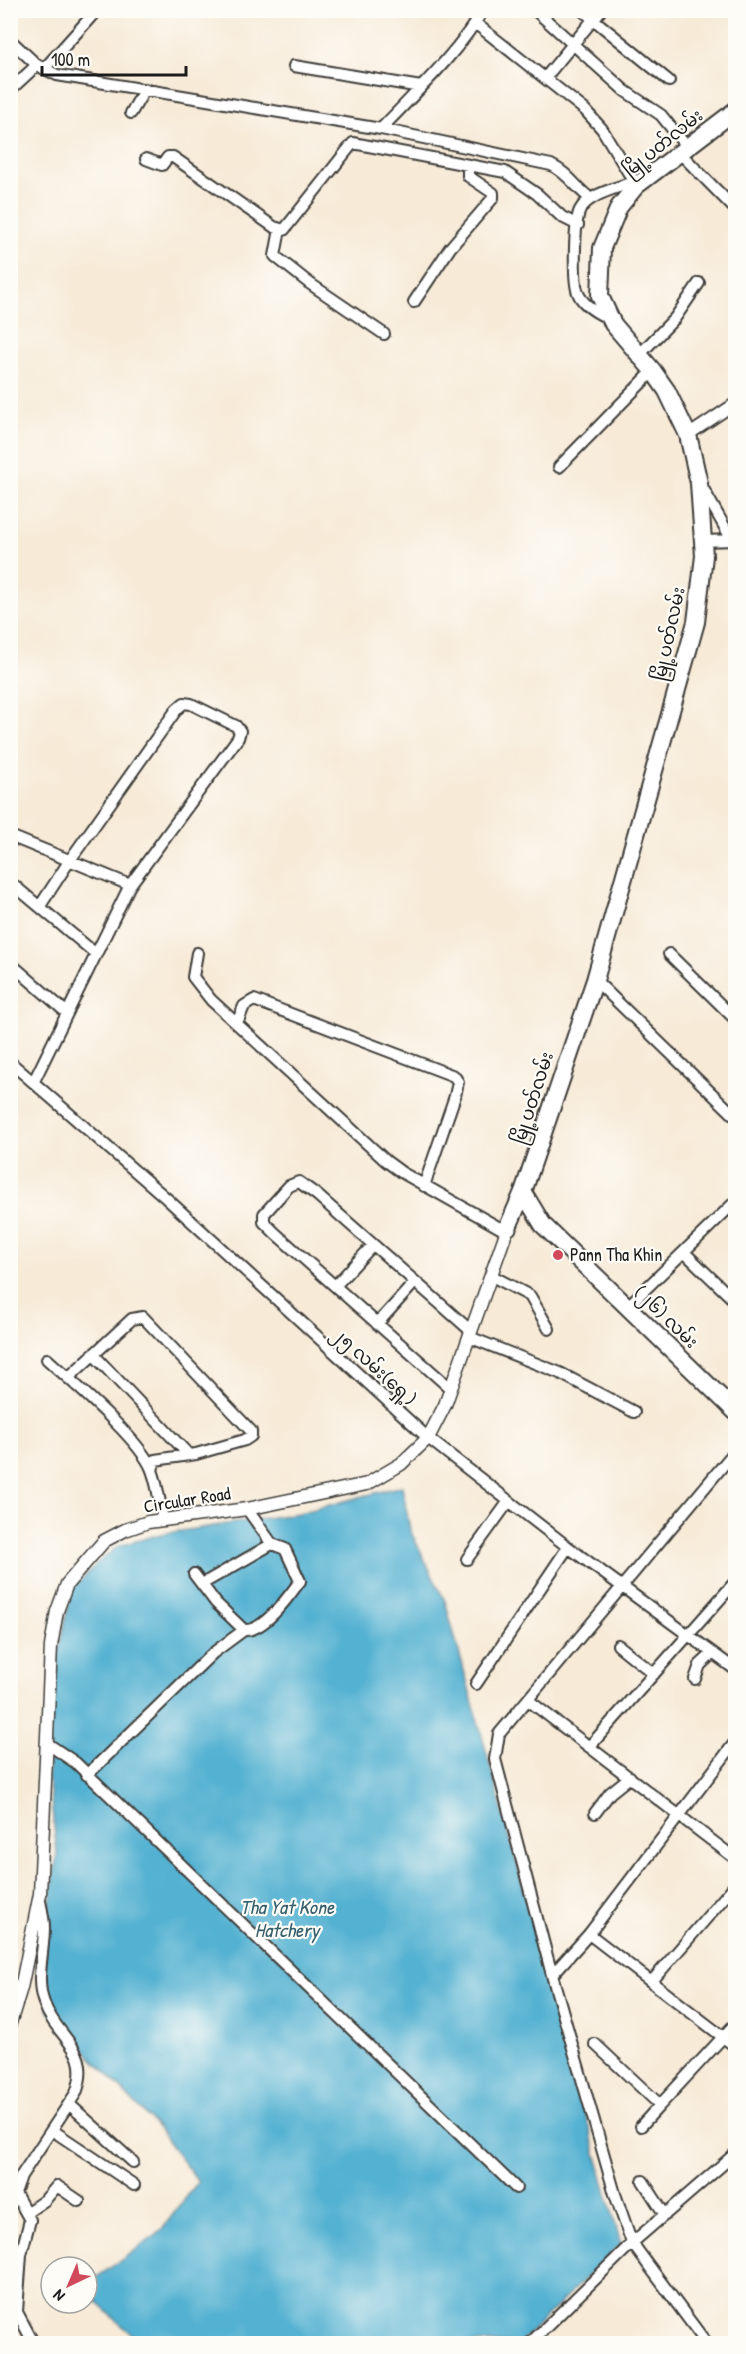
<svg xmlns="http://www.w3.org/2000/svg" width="746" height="2354" viewBox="0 0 746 2354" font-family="'Patrick Hand','Noto Sans Myanmar',sans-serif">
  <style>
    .water { fill: #53b1d1; stroke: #386676; stroke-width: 1.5 }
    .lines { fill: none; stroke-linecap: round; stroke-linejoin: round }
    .minor-casing { stroke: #3d3b38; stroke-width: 14 }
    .tertiary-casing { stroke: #3d3b38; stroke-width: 15 }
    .primary-casing { stroke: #3d3b38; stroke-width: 20 }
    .minor { stroke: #fff; stroke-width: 10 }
    .tertiary { stroke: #fff; stroke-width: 12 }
    .primary { stroke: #fff; stroke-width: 16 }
    .poi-dot { fill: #d1495b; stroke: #fdfcf7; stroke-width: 2 }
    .labels { text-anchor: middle; stroke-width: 4.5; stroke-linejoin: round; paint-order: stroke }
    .street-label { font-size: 18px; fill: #1c1c1c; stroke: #fdfcf7 }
    .poi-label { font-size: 18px; fill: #1c1c1c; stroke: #fdfcf7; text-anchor: start }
    .water-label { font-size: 20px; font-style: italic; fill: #355f6d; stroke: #fdfcf7 }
  </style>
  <rect width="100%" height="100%" fill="#fdfcf7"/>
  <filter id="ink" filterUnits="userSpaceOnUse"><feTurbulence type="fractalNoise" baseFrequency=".0167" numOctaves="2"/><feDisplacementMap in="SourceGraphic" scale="12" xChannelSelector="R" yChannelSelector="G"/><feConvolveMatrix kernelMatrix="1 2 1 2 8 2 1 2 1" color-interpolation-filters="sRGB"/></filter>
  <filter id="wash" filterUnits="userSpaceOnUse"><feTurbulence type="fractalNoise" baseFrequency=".008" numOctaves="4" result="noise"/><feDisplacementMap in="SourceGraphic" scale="24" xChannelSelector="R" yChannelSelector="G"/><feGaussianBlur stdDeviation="1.35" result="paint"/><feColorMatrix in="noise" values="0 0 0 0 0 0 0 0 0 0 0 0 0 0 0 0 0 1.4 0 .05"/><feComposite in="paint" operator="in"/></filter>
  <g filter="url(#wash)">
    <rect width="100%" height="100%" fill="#f7ead7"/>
    <!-- water -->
    <path class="water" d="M402,1486L410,1530L445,1601L621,2244L519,2343H125L132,2335L98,2303L91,2293L96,2278L158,2234L198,2182L157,2127L49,2012L45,1987V1937L57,1853L48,1775L50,1712L57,1657L72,1590L98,1562L119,1546L161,1534L299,1513Z"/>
  </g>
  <g filter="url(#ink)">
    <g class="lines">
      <!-- minor casing -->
      <g class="minor-casing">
        <path id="minor" d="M535,10L625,91L661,115L686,146
          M582,10L669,81
          M475,23L585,110L602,129L634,182
          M10,40L37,65L57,75L381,129L551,165C568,173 576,188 591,199
          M294,66L421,87
          M44,69L97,10
          M545,78L601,10
          M10,90L37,65
          M131,113L145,89
          M381,129C416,92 457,54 483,10
          M679,152L736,210
          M146,159L162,165L168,157H173L274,227L284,230L353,143L505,172L537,194L562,217L578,225
          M280,229L275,256L309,283L384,334
          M414,302L450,248L493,198V193L468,176V165
          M610,319C599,314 583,306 578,293C573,281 574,222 580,210C589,193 622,187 638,180
          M640,354L675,318L699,283
          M688,435L736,403
          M559,467L653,371
          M701,485L732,540
          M702,541L736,540
          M10,836L130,885
          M10,882L96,954
          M197,953L193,977L211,1000L386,1161L401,1172L507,1232
          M669,954L736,1020
          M10,963L67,1013
          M595,980L736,1117
          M237,1023L244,1006L254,1000L454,1076L458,1082L455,1096L424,1186
          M10,1062L166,1198L428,1438L568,1547L736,1670
          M34,1081L130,885L238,738L240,731L236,726L191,704L184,703L177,709L70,860L40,906
          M684,1252L736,1302
          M492,1276L530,1296L549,1329
          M335,1286L373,1245
          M628,1306L736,1201
          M377,1324L415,1282
          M469,1337L560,1373L634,1412
          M93,1354L187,1453
          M47,1359C72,1382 141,1440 152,1470C158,1486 160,1504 163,1520
          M68,1378L132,1319L143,1317L251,1431V1436L245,1440L196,1454L155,1460L152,1470
          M451,1389L275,1233L264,1222V1214L289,1186L299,1182L317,1195L471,1331
          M467,1559L509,1501
          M194,1574L216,1603L244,1630C264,1632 289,1596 300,1581L285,1549L272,1544L247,1509
          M202,1584L272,1544
          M618,1645L654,1674
          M695,1679L700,1665L713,1653
          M476,1684L568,1547
          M528,1700L736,1859
          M48,1744L76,1763L516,2188
          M590,1746L736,1581
          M87,1775L213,1653L244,1630
          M595,1813L610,1793L630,1777
          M589,1934L736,2047
          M552,1975L589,1934L736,1741
          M652,1981L736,1884
          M10,1983L21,1988
          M595,2044L660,2105L736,2023
          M69,2104L133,2162
          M641,2126L660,2105
          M52,2130L134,2185
          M643,2181L665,2215
          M26,2213L45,2200L57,2186L79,2201
          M34,2344L17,2312L21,2254L30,2220L15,2193L21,2176L76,2093C93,2048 57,2040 44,2003C35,1980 44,1952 44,1928C44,1919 42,1910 40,1901
          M529,2344L632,2243L736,2153
          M707,2344L632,2243L615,2194L552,1975L495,1759L499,1734L736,1450"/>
      </g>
      <!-- tertiary casing -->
      <g class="tertiary-casing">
        <path id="tertiary" d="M10,2023L21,1988L40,1894L51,1646L57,1611L67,1584L104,1541L125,1530L148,1522L247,1509L367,1484L401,1464L428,1438L445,1405L508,1227"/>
      </g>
      <!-- primary casing -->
      <g class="primary-casing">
        <path id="primary" d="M523,1192L543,1225L736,1412
          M508,1227L523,1192L595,980L696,622L704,556L699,483L688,435L667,391L653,371L613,324L600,296L602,248L619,207L636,186L736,110"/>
      </g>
      <!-- minor -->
      <use href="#minor" class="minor"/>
      <!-- tertiary -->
      <use href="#tertiary" class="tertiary"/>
      <!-- primary -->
      <use href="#primary" class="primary"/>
    </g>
  </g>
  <!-- markers -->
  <circle class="poi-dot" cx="558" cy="1255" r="6"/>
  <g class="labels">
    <!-- street labels -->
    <g class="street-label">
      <text transform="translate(663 143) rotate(-39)" y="6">မြို့ပတ်လမ်း</text>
      <text transform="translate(669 634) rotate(-78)" y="6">မြို့ပတ်လမ်း</text>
      <text transform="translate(533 1098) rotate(-72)" y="6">မြို့ပတ်လမ်း</text>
      <text transform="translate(666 1317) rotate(44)" y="6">(၂၆) လမ်း</text>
      <text transform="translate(374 1366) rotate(42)" y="6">၂၅ လမ်း(ရှေ့)</text>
      <text transform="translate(187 1500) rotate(-9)" y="6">Circular Road</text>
    </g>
    <!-- poi labels -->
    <g class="poi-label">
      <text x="570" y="1261">Pann Tha Khin</text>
    </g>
    <!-- water labels -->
    <g class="water-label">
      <text x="287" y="1914">Tha Yat Kone<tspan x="287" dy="23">Hatchery</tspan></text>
    </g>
  </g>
  <!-- margin -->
  <rect width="746" height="2354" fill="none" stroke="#fdfcf7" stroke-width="36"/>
  <!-- north arrow -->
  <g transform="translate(69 2285) rotate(224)"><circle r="28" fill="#fdfcf7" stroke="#a3a29f" stroke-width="1.5"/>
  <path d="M0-4.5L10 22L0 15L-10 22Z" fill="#d1495b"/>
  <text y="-9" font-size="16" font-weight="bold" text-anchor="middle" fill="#1c1c1c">N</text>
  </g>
  <!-- scale -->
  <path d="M42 66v9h144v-9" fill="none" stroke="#1c1c1c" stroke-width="3"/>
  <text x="51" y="66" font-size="18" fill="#1c1c1c" stroke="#fdfcf7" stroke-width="4.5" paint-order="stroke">100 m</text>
</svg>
